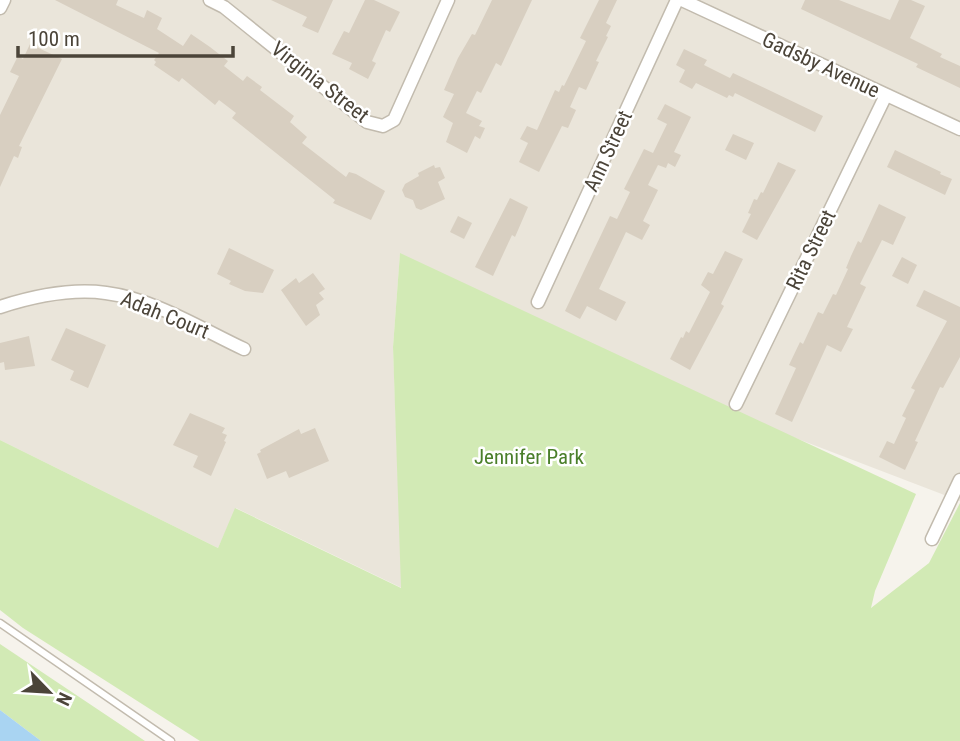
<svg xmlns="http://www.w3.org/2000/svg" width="960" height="741" viewBox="0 0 960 741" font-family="'Roboto Condensed',sans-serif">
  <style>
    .residential { fill: #eae5da }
    .green { fill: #d2eab5 }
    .water { fill: #a9d4f2 }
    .building { fill: #d8cfc1 }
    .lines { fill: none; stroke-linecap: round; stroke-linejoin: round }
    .lane-casing { stroke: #c2bbae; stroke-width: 9 }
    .street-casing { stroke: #c2bbae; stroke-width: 15 }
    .lane { stroke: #fff; stroke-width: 6 }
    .street { stroke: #fff; stroke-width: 12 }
    .labels { text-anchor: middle; stroke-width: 5; stroke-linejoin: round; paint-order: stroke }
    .street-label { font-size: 21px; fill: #4b4439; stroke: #fff }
    .park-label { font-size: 21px; fill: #4a7f2a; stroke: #fff }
  </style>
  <rect width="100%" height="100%" fill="#f6f3ec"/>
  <!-- residential -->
  <path class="residential" d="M0,0H960V501L738,416L400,254L393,347L402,588L236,508L218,548L0,440Z"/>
  <!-- green -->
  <path class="green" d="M400,253L916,494L875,591L871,608L929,563L960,503V741H200L23,628L0,610V440L218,548L235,508L401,588L393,347Z
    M0,644L145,741H41L0,710Z"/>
  <!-- water -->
  <path class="water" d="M0,710L41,741H0Z"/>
  <!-- building -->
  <path class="building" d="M55,0H118L116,5L144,18L147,10L162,18L157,29L183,46L191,34L210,47L228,61L224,66L243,81L247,76L262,87L260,90L294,116L290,122L307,137L302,143L346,177L349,172L356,174L385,191L371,220L333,203L335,200L232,118L236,113L219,100L215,105L182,78L179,82L154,65L156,62L154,60L159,53Z
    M271,0H333L318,33L302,26L307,17Z
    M365,0H374L400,12L390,32L386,30L372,61L376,63L368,79L349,69L352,63L332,54L344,31L349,33Z
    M492,0H532L501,66L496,63L481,93L477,91L466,113L482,121L479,126L485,128L480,139L475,136L467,153L446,142L453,123L443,117L454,94L444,90L458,58L472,34L475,35Z
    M599,0H617L606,23L611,26L606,36L608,37L596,61L599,62L586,90L579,87L570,107L576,110L568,128L562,126L539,172L519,162L528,143L520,139L527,126L537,130L555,90L559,92L562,85L564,86L586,41L580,38Z
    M805,0H839L890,20L899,0H911L925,6L910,38L942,54L940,57L960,66V88L916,67L918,64L801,9Z
    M30,44L62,59L19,146L22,147L18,158L14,156L0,187V115L19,76L10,72L18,56L23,59Z
    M684,49L707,60L704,65L730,78L733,73L823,116L815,132L735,93L733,97L729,95L727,98L696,83L692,89L679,82L685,70L676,65Z
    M665,104L691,117L674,152L681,155L675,167L668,163L666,168L658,165L648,185L658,190L643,221L650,225L642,240L626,232L599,289L626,302L616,321L587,306L580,319L565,311L610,216L617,219L630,192L624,189L644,149L653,153L667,124L657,119Z
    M733,134L754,143L746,160L725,150Z
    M895,150L941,172L940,174L952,179L945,195L887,167Z
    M778,162L796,170L757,240L742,232L751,214L748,213L754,199L757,200L761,192L763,193Z
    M434,165L435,168L440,167L445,178L438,182L445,199L421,210L416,208L413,200L405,197L402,190L405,184L419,176L418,173Z
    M510,198L528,207L515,237L512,235L493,276L475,267Z
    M879,204L906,217L893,245L882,240L860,284L866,287L847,327L853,329L841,352L827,345L792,422L775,414L796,368L789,365L800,342L803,344L818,312L823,314L833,294L836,295L848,269L846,268L851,256L858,241L861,243Z
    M458,216L472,223L464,239L450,232Z
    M229,248L274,270L263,293L245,291L229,284L231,281L217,274Z
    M725,251L743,259L721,304L724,306L690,370L670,359L681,337L683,338L686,331L689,333L710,292L701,285L708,272L713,274Z
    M902,257L917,265L908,284L892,276Z
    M313,273L325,289L319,293L324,299L316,305L320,315L306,326L281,290L296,278L299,283Z
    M924,290L960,307V357L943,388L940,387L915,441L918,442L905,470L879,457L887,441L894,444L906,418L902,416L915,390L911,388L947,321L916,306Z
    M66,328L106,345L88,388L70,380L74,371L51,360Z
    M29,336L35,366L5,370L4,362L0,363V343Z
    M190,413L225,428L222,433L227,435L224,441L226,442L211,476L193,467L198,456L173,445Z
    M315,428L329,461L289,478L286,471L267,479L257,454L261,452L260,450L299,429L301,434Z"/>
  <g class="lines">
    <!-- lane casing -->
    <g class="lane-casing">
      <path id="lane" d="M0,623L171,741"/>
    </g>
    <!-- street casing -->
    <g class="street-casing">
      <path id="street" d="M210,0L224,7L367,122L383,126L394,120L448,0
        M682,0L960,129
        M0,8L4,0
        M538,302L677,0
        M0,307C34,296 70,288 106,293C154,299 201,329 244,349
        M736,404L886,95
        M932,539L960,480"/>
    </g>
    <!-- lane -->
    <use href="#lane" class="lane"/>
    <!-- street -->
    <use href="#street" class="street"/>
  </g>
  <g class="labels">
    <!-- street labels -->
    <g class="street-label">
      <text transform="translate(821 65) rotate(25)" y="7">Gadsby Avenue</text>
      <text transform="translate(320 82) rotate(38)" y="7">Virginia Street</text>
      <text transform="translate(608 151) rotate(-65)" y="7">Ann Street</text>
      <text transform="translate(811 250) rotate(-64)" y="7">Rita Street</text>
      <text transform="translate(165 315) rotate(22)" y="7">Adah Court</text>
    </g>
    <!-- park labels -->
    <g class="park-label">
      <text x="529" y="464">Jennifer Park</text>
    </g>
  </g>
  <!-- north arrow -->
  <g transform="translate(49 692) rotate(115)" stroke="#ffffff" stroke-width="5" paint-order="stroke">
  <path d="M0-5L12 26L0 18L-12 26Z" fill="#4b4439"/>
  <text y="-10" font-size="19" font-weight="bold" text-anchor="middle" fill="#4b4439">N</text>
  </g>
  <!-- scale -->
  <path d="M18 46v10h215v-10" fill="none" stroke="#4b4439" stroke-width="3.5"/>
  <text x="28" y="46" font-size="21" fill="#4b4439" stroke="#ffffff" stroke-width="5" paint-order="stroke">100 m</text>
</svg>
